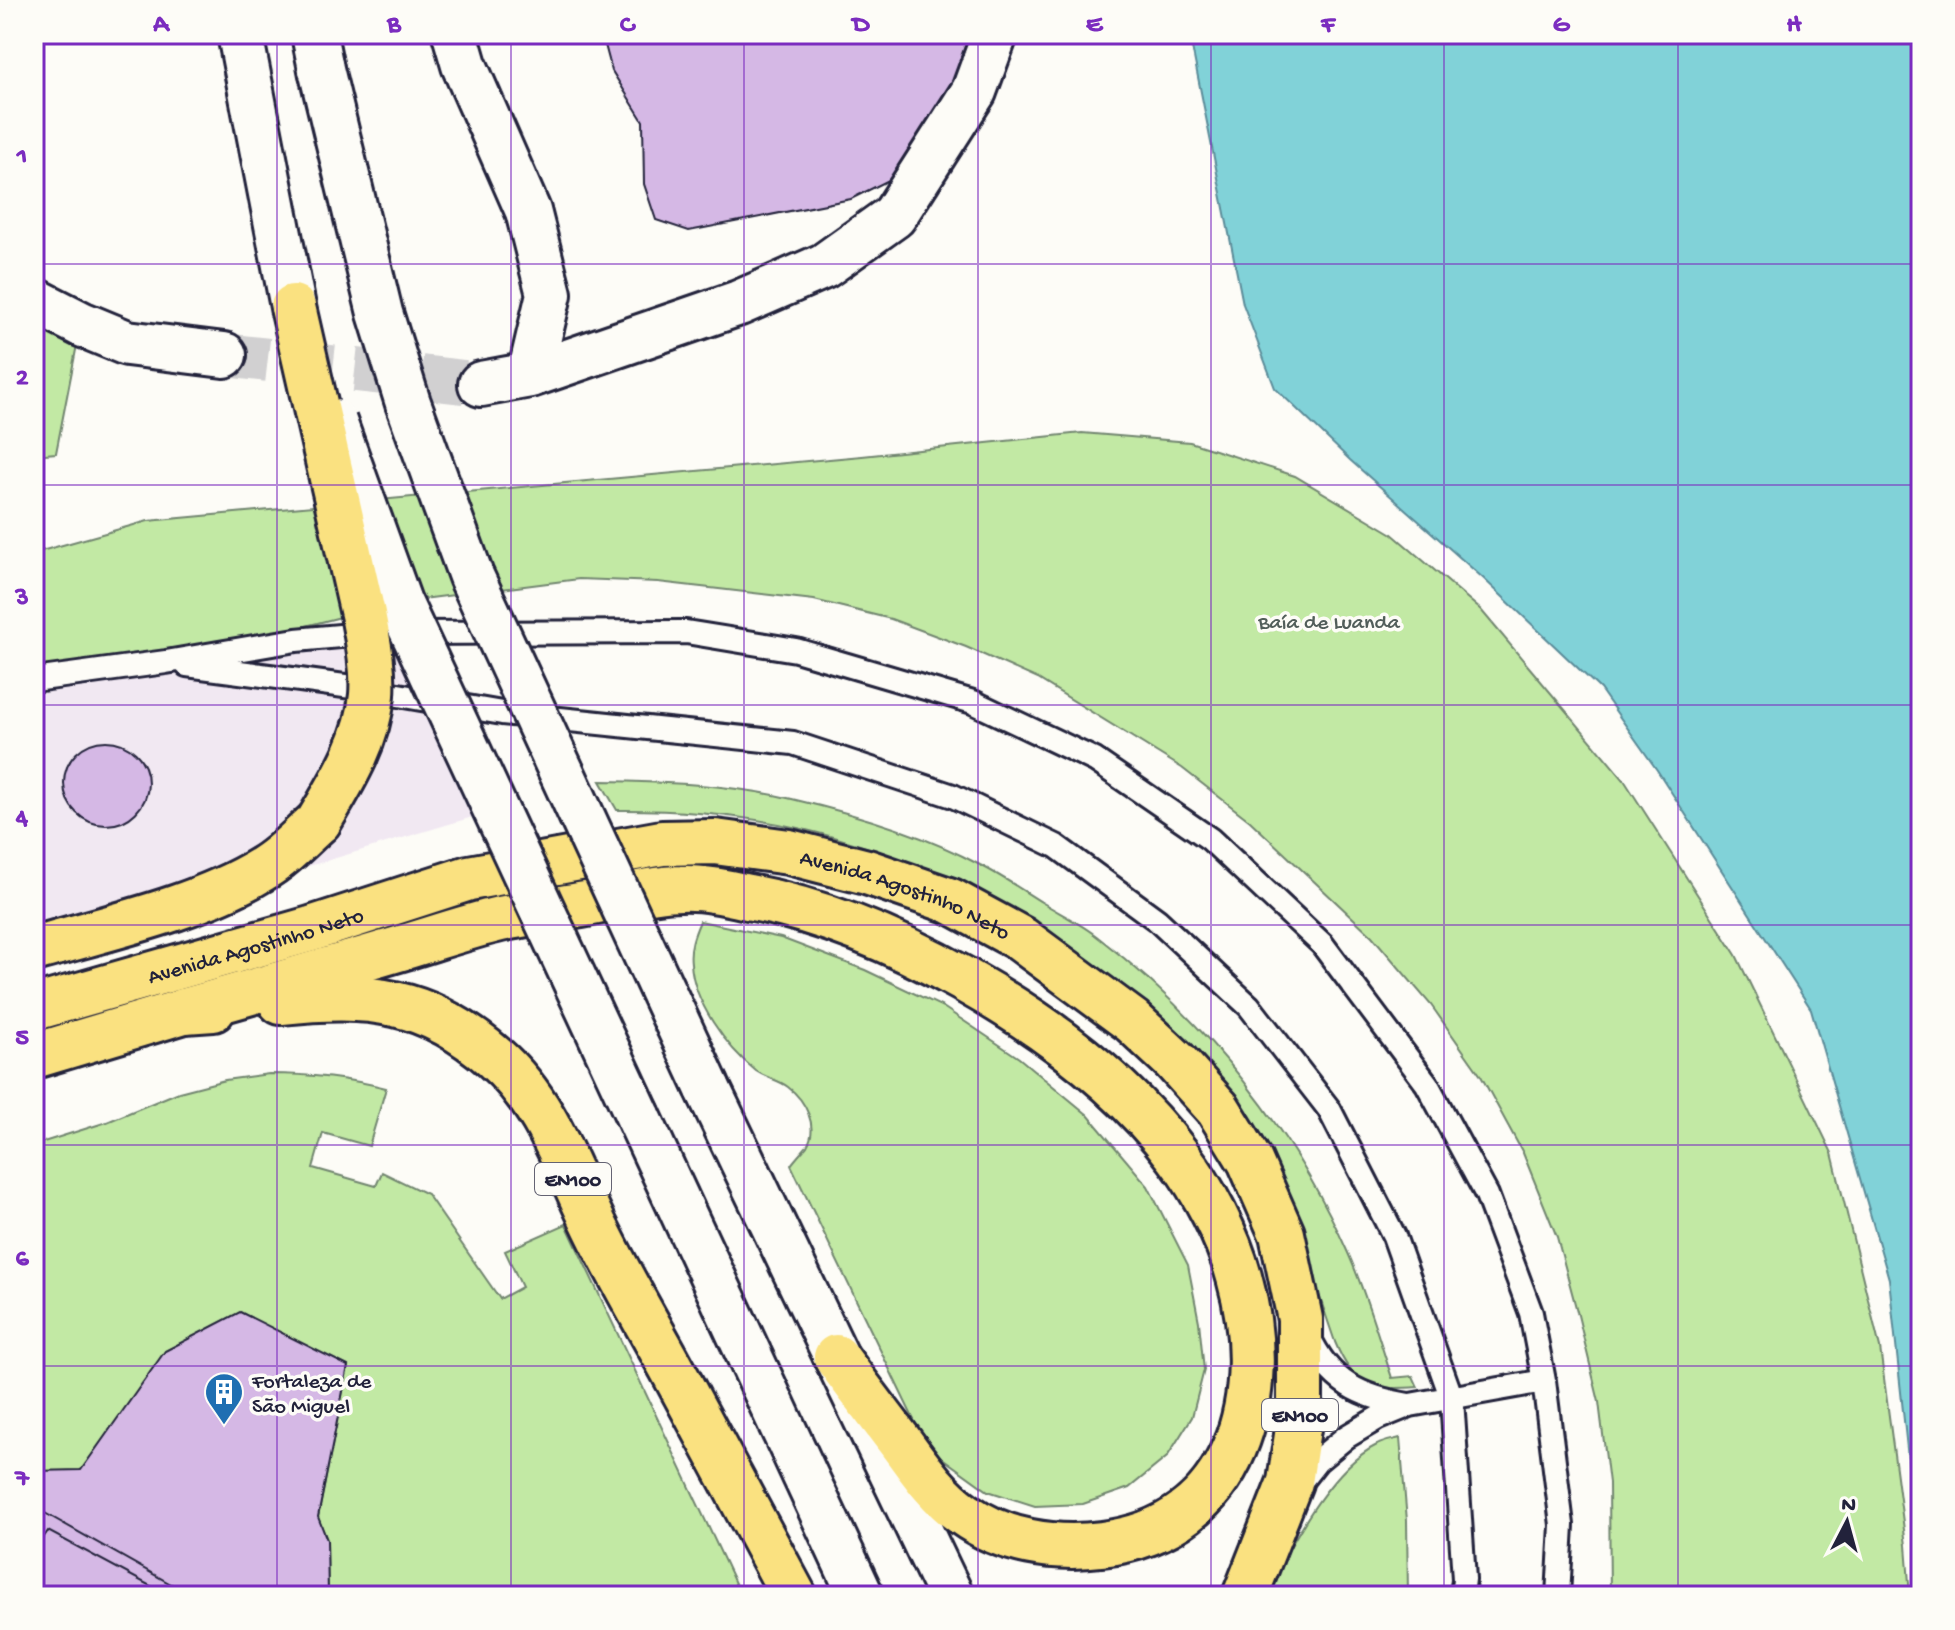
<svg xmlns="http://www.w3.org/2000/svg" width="1955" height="1630" viewBox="0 0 1955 1630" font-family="'Gochi Hand',sans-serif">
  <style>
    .built { fill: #f1e8f2 }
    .green { fill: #c2e9a4; stroke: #728670; stroke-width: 2 }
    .water { fill: #81d2d8; stroke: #5b8c99; stroke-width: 2 }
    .building { fill: #d5b8e5; stroke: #22223b; stroke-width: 2 }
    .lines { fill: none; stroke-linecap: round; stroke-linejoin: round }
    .minor-tunnel { stroke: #d1d0d1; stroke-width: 44; stroke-dasharray: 44 22; stroke-linecap: butt }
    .service-casing { stroke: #22223b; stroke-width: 28 }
    .minor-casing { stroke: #22223b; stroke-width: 50 }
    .tertiary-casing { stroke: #22223b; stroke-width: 50 }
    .primary-casing { stroke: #22223b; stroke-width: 50 }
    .service { stroke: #fdfcf7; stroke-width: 22 }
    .minor { stroke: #fdfcf7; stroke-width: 44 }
    .tertiary { stroke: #fdfcf7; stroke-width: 44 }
    .primary { stroke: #fae180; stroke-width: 44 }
    .tertiary-bridge-casing { stroke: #22223b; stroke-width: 50; stroke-linecap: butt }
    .primary-bridge-casing { stroke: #22223b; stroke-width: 50; stroke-linecap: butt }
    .tertiary-bridge { stroke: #fdfcf7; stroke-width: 44 }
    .primary-bridge { stroke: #fae180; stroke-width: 44 }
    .grid { fill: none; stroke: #7b2cbf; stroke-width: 2; stroke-opacity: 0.55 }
    .labels { text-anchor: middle; stroke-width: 7; stroke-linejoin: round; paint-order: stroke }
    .shield { fill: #fdfcf7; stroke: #646373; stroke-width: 2 }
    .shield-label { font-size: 20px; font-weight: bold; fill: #22223b }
    .park-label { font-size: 22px; fill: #525e5a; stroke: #fdfcf7 }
    .street-label { font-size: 22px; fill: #22223b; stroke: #fdfcf7 }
    .poi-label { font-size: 22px; fill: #22223b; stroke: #fdfcf7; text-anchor: start }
    .neatline { fill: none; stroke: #7b2cbf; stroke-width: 3 }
    .grid-label { font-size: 26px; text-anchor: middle; font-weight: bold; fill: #7b2cbf }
  </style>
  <rect width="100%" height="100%" fill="#fdfcf7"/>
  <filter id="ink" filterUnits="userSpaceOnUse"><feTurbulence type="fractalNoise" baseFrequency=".0125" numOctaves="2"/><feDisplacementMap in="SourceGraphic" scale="16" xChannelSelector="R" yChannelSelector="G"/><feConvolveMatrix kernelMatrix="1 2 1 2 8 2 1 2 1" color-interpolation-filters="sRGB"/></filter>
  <g filter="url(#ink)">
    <!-- built -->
    <path class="built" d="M413,631L496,810L179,905L34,944V680Z"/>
    <!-- green -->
    <path class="green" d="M34,300L81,324L56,453L34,455Z
      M1082,433L1190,442L1295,476L1391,533L1481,610L1624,780L1736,955L1832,1153L1880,1348L1906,1545L1910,1596H1610L1609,1483L1599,1402L1578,1315L1557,1237L1523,1153L1481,1076L1431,1005L1372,936L1250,821L1182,768L1038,679L966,647L891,619L814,600L658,582L579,579L399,602L166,662L34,680V553L148,521L862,456Z
      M600,781C664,782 729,784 792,799C856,814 923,834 980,865C1002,876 1022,890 1043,903C1061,914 1082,924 1099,938C1205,1020 1294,1130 1348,1253C1366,1293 1378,1336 1392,1378L1413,1376L1418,1387C1372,1390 1354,1388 1335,1342L1286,1198L971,889C851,833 750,809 617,810Z
      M700,921L781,938L865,970L943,1007L1019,1058L1088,1115L1148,1186L1188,1265L1199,1322L1204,1370L1192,1417L1167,1457L1129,1488L1083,1504L1035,1506L988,1491L927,1447L791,1165C796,1158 802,1152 807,1146C819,1126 805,1100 788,1087C779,1080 766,1078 756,1071C726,1047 693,1001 691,963C689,948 694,935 700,921Z
      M269,1074C309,1074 347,1078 386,1088L369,1146L323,1133L313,1168L376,1186L382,1172L427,1194L500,1299L522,1287L505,1251L566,1224L741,1596H328L327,1540L318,1517L348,1366L240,1312L165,1351L123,1438L70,1478L34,1475V1145L107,1122L179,1092L225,1080Z
      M1400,1438L1407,1521L1408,1596H1263C1289,1549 1328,1469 1377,1445C1384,1441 1393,1440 1400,1438Z"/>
    <!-- water -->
    <path class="water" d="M1194,34H1921V1581L1889,1279L1811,1009L1657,770L1600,689L1484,579L1350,460L1275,388L1243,304L1192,47Z"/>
    <!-- building -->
    <path class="building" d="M609,34H985L893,178L851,199L689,231L656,220L644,184L643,121L612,71L604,41Z
      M64 783a42 42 0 1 1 84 0a42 42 0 1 1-84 0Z
      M240,1312L348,1366L318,1517L327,1540L328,1596H34V1471L81,1470L165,1351Z
      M43,1512L192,1596H169L48,1531L34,1551V1525Z"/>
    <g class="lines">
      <!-- minor-tunnel -->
      <path class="minor-tunnel" d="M224,355L481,384"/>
      <!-- service casing -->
      <g class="service-casing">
        <path id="service" d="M408,633L686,632L796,650L973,702L1095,760L1210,839L1322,944L1427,1084L1487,1195L1531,1313L1544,1381L1562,1525L1558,1596
          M187,665L352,687L502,713L793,743L953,796L1056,846L1157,920L1249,1006L1329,1109L1394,1236L1452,1399L1464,1579L1462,1596
          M34,680L166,662L296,640L373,633
          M1308,1335C1330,1383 1360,1397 1409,1405
          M1298,1485L1317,1461L1346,1437L1378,1418L1410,1405L1544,1381"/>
      </g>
      <!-- minor casing -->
      <g class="minor-casing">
        <path id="minor" d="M455,34L464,65L528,211L549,294L530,375
          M34,300L81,324L127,343L224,355
          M481,384L530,375L739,303L824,266L894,216L974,91L995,34"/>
      </g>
      <!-- tertiary casing -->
      <g class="tertiary-casing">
        <path id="tertiary" d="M240,34L293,307
          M314,34L321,69
          M707,1087L951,1596
          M638,1116L861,1596"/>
      </g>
      <!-- primary casing -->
      <g class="primary-casing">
        <g id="primary">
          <path d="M34,949C106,928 199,908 262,869C283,857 301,837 319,821"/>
          <path d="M281,1002C368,993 427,998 495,1058C549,1105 568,1173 599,1234C621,1279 647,1323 671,1367C712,1443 753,1520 794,1596"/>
          <path id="s1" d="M34,1008L311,929L469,878L662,843L715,842L789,852L867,872L951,901L1021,939L1132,1021L1175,1061L1218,1109L1250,1161L1282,1234L1300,1319V1415L1290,1482L1245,1596"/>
          <path d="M184,1011C256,991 327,970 398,949C432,939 466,927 500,919C528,913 557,909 586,904C616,899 650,888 681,888C703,887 726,892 748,897C825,911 895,941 963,979C1043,1024 1123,1083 1178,1156C1204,1190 1228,1236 1239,1277C1272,1393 1239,1528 1102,1544C1054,1550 1003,1542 964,1514C937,1495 919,1468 900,1442C879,1414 857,1386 836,1357"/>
          <path d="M34,1056L184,1011L213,1009"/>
        </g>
      </g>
      <!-- service -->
      <use href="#service" class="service"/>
      <!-- minor -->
      <use href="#minor" class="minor"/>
      <!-- tertiary -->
      <use href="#tertiary" class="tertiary"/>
      <!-- primary -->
      <use href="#primary" class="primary"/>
      <!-- tertiary-bridge casing -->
      <g class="tertiary-bridge-casing">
        <path id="tertiary-bridge" d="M321,69L380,313L408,403L471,576L707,1087
          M334,422L399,602L638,1116"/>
      </g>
      <!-- primary-bridge casing -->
      <g class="primary-bridge-casing">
        <path id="primary-bridge" d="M293,307L363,614C368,640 374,669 372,695C368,741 342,782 319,821"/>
      </g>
      <!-- tertiary-bridge -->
      <use href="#tertiary-bridge" class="tertiary-bridge"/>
      <!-- primary-bridge -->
      <use href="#primary-bridge" class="primary-bridge"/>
    </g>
  </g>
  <!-- grid -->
  <path class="grid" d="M277,34V1596M511,34V1596M744,34V1596M978,34V1596M1211,34V1596M1444,34V1596M1678,34V1596M34,264H1921M34,485H1921M34,705H1921M34,925H1921M34,1145H1921M34,1366H1921"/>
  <!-- icons -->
  <defs>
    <g id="building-pin" transform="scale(2)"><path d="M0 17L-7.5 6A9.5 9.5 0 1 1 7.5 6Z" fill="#1f6fb2" stroke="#fdfcf7"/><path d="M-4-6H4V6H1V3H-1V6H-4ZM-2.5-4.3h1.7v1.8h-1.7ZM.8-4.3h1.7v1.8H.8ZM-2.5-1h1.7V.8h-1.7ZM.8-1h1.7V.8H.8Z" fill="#fff"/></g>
  </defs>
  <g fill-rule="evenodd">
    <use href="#building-pin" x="224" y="1392"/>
  </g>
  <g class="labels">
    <!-- shield labels -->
    <g class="shield">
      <rect x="535" y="1163" width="76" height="32" rx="6"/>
      <rect x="1262" y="1399" width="76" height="32" rx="6"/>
    </g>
    <g class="shield-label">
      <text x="573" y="1186">EN100</text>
      <text x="1300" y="1422">EN100</text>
    </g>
    <!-- park labels -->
    <g class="park-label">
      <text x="1329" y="628">Baía de Luanda</text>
    </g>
    <!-- street labels -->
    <g class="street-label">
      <text dy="8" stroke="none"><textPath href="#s1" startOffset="902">Avenida Agostinho Neto</textPath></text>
      <text dy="8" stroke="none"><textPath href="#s1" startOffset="230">Avenida Agostinho Neto</textPath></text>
    </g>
    <!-- poi labels -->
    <g class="poi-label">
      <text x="252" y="1387">Fortaleza de<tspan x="252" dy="25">São Miguel</tspan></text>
    </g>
  </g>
  <!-- margin -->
  <rect width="1955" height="1630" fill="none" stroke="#fdfcf7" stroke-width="88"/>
  <!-- north arrow -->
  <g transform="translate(1847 1522) rotate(6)" stroke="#fdfcf7" stroke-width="6" paint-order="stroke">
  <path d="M0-6L14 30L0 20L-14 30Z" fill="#22223b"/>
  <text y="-12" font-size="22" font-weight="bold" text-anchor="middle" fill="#22223b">N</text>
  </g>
  <rect x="44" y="44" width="1867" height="1542" class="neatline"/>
  <g class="grid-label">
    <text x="161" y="31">A</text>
    <text x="394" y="31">B</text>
    <text x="627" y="31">C</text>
    <text x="861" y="31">D</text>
    <text x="1094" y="31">E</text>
    <text x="1328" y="31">F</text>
    <text x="1561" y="31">G</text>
    <text x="1794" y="31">H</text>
    <text x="22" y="163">1</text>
    <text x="22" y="384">2</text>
    <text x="22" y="604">3</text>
    <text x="22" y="824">4</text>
    <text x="22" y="1044">5</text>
    <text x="22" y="1265">6</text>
    <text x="22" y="1485">7</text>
  </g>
</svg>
